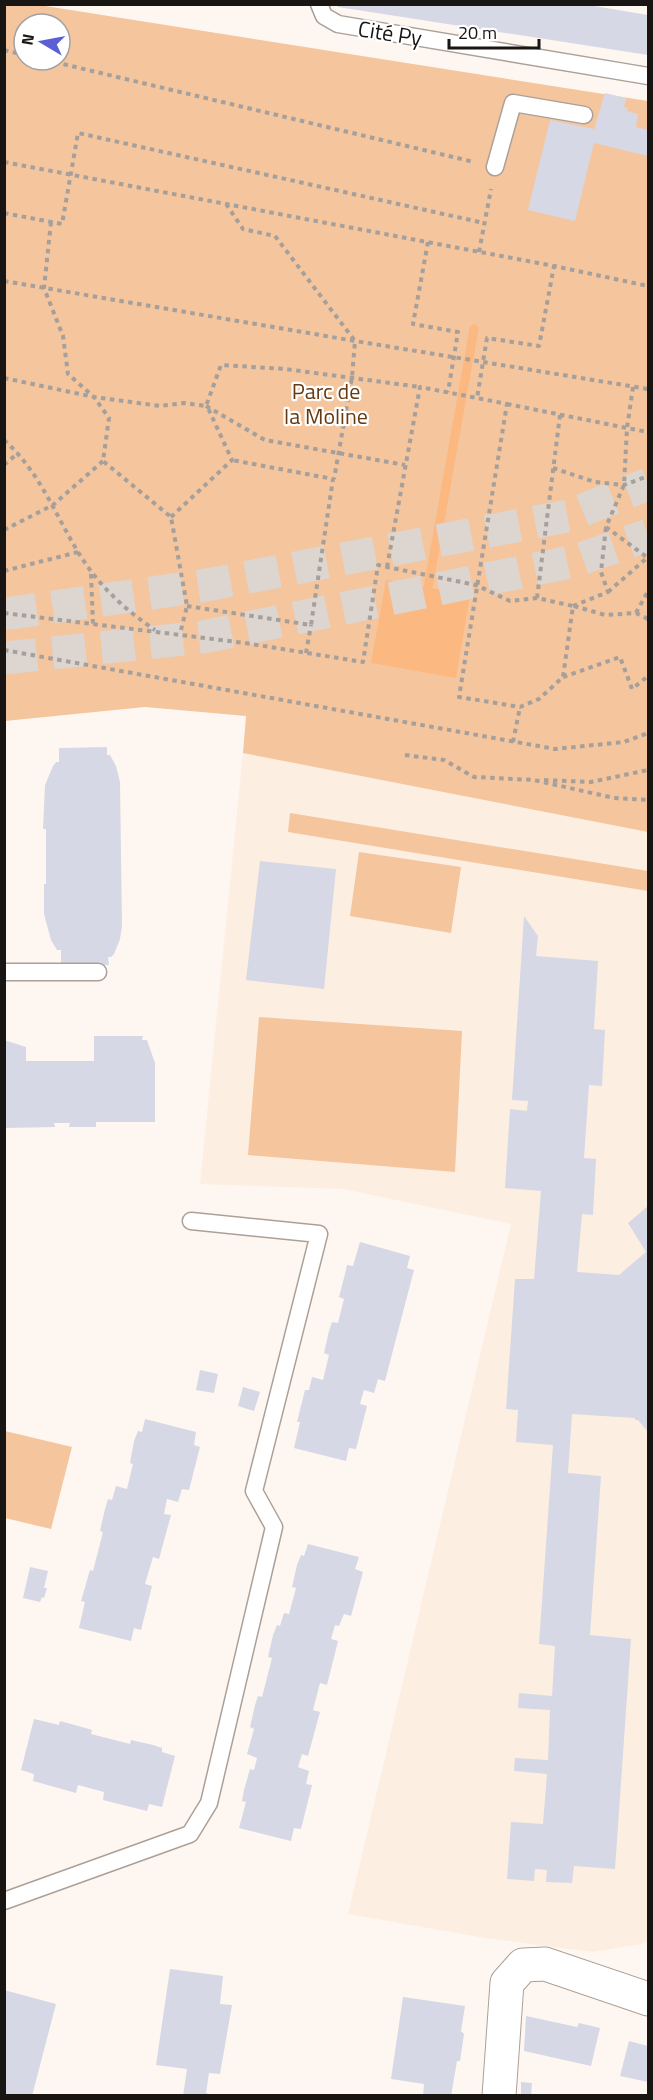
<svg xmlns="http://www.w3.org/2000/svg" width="653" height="2100" viewBox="0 0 653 2100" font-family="'Titillium Web',sans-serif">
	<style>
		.built { fill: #fdeee2 }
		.green { fill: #f5c59e; fill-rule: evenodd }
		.water { fill: #fbb981 }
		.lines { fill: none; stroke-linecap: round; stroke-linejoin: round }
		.stream { stroke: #fbb981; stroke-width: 9 }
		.building { fill: #d6d8e6 }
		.motorway-tunnel { stroke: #dcd5d0; stroke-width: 33; stroke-dasharray: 33 16; stroke-linecap: butt }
		.service-casing { stroke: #aba097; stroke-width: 19 }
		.minor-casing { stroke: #aba097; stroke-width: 35 }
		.path { stroke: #a5a09b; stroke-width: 4; stroke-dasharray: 4.5 4.5; stroke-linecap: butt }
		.service { stroke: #fff; stroke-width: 16 }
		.minor { stroke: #fff; stroke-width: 33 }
		.labels { text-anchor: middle; stroke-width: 4.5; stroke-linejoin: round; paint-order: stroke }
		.street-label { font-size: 22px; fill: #191512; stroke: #fff }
		.park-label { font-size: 22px; fill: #653a10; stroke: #fff }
	</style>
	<rect width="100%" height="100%" fill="#fef7f1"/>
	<path class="built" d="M243,753l405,79v1109l-6,3 -50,8 -107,-14 -137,-24 163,-690 -168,-35 -143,-5z"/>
	<path class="green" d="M5,5h34l609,96v731l-405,-79 3,-37 -101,-9 -140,14zM24,24h36v36h-36z
		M290,813l358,58v20l-360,-59z
		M359,852l102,15 -10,66 -101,-17z
		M259,1017l203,14 -7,141 -207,-17z
		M5,1431l67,16 -21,82 -46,-11z"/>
	<path class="water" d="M386,580l84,15 -14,83 -85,-15z"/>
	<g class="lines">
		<path class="stream" d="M428,588l46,-259"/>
	</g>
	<path class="building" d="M338,4h244l66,11v40l-310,-48z
		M605,93l21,5 -2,9 4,1 -1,3 11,3 -2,13 12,3v26l-54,-13 -19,78 -47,-11 22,-90 44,9z
		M107,747v8h3l6,11 4,16 2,144 -2,13 -6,15 -3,3h-3l1,8h-48v-15h-4l-6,-10 -7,-26v-30h2v-55h-3l2,-44 8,-19 3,-4h3v-14z
		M260,861l76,8 -12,120 -78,-9z
		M524,916l14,20 -2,20 62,5 -4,68 11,1 -3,56 -13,-1 -5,73 12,1 -3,56 -11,-1 -5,58 42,3 27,-23 -18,-29 20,-17v226l-10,-12h-3v-2l-63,-4 -4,59 33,3 -11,159 41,4 -16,230 -41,-3 -2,17 -26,-1 1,-12 -12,-1 -1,12 -27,-2 4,-57 32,2 4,-50 -33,-3 1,-13 33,2 2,-50 -32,-2 1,-15 33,3 3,-50 -16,-2 14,-199 -37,-3 2,-32 -12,-1 9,-130h19l7,-88 -36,-3 5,-79 17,2 1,-10 -16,-1z
		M94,1036h49l-1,4h5l8,23v59h-59v5h-27l1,-4h-16l1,4 -51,1v-88l22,7v14h68z
		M360,1242l50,14 -3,12 7,2 -29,111 -7,-2 -4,14 -10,-3 -4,14 7,2 -11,43 -7,-1 -3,13 -52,-13 6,-26h-3l8,-32h4l3,-13 11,3 6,-25 -5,-2 5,-22 3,-9 6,1 6,-24 -5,-2 6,-23 2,-9 6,1z
		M200,1370l18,4 -4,19 -18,-3z
		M243,1387l17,5 -6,19 -16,-5z
		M145,1419l51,13 -2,13 6,2 -11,43 -7,-1 -4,13 -11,-3 -3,15 7,1 -12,44 -6,-2 -8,27 7,2 -11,44 -7,-2 -3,13 -52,-13 6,-26 -4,-1 9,-31 3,1 10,-39 -3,-1 5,-22 3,-10 4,1 4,-14 11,3 6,-25 -3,-1 4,-22 4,-10 4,1z
		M308,1544l51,13 -4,12 8,3 -12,44 -7,-2 -5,12 -4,-1 -4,14 7,2 -11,44 -7,-2 -7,27 7,2 -12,44 -6,-2 -4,13 11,4 -3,13 6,1 -11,44 -7,-1 -3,13 -52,-13 7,-26 -4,-1 2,-11 6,-21 4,1 3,-12 -10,-4 7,-25 -4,-2 5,-22 3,-9 4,1 10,-39 -4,-1 5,-22 4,-10 3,1 4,-13 5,1 7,-26 -4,-1 5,-22 4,-10 3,1z
		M30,1567l18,4 -4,17h3l-3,10 -2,-1 -2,5 -17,-4z
		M34,1719l25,6 1,-4 22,6 10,3 -1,4 39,10 1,-4 22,5 9,3v4l13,4 -13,51 -13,-3 -2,7 -44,-11 1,-8 -26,-7 -2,8 -43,-12 1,-7 -13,-4z
		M170,1969l53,7 -3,28 12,1 -12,69 -11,-1 -3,20 7,3h-30l4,-27 -31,-4z
		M4,1990l52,14 -24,92h-28z
		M403,1997l62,9 -4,25 3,3 -4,27h-3l-6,35h-28l1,-12 -33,-5z
		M526,2016l51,11 2,-4 21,5 -9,38 -67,-15z
		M629,2041l19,5v36l-28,-6z
		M521,2082l11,1 -1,13h-10z"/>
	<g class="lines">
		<path class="motorway-tunnel" d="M4,614l197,-28 367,-70 80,-32
			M4,658l199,-21 372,-76 73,-26"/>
		<g class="service-casing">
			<path id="service" d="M319,4l5,12 14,8 310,52
				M495,167l18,-64 71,12
				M4,972h94
				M4,1901l186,-67 19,-31 65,-276 -20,-36 65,-257 -128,-13"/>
		</g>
		<g class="minor-casing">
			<path id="minor" d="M499,2096l8,-113 16,-18 22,-1 103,35"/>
		</g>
		<path class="path" d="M4,50l20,5
			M46,60l428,102
			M4,162l550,104 94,20
			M226,204l17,25 32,7 80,105 -3,36 -18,102
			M4,213l58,11 16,-91 406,90
			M51,222l-7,66 19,48 5,38 26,23 15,21 -6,43 68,56 16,89 -7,28
			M428,242l-15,82 45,8 -10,60
			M479,252l12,-63
			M4,281l351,60 293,48
			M4,378l90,19 66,9 24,-3 22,3 15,-41 64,4 135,18
			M633,387l-6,41 21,4
			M507,404l120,24 -3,57 -18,42 42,31
			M206,406l59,34 140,25
			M4,440c35,31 51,74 74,112 20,33 46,57 77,78
			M4,465l14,-12
			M553,468l42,14 29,3 24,-9
			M171,517l61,-57 -25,-54
			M4,530l49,-25 50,-44
			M387,567l33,-180 57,11
			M4,571l74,-19
			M91,574l2,50
			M608,592l40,-35
			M537,598l23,-183
			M187,606l124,19 22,-146 -101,-19
			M573,606l35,-14 -7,-20 5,-45
			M574,606l31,9 31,-2 12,6
			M4,613l241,30 118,19 15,-97 9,2 89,18 34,16 27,-3 36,8 -10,71 -24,22 -19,8 -61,-10 48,-293 -30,-6 10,-60 52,8 15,-80
			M636,613l12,-22
			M4,650l551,99 69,-7 24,-9
			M306,653l5,-28
			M563,677l57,-20 12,32 16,-13
			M513,742l7,-35
			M405,755l39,5 30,17 60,3 80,18 34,2
			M544,780l47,2 57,-12"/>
		<use href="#service" class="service"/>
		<use href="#minor" class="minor"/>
	</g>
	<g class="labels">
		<g class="street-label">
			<text transform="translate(390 33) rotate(9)" y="8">Cité Py</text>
		</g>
		<g class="park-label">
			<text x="326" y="399">Parc de<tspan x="326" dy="25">la Moline</tspan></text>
		</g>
	</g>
	<rect width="653" height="2100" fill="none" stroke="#191512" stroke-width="12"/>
	<g transform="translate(42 42) rotate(280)"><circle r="28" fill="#ffffff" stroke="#a3a1a0" stroke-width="1.5"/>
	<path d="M0-4.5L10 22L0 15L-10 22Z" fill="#5a5fd6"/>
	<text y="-9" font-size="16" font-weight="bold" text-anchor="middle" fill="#191512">N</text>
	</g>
	<path d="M449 39v9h90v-9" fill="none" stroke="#191512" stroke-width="3"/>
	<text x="458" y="39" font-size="18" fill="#191512" stroke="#ffffff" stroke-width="4.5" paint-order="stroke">20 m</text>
</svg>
